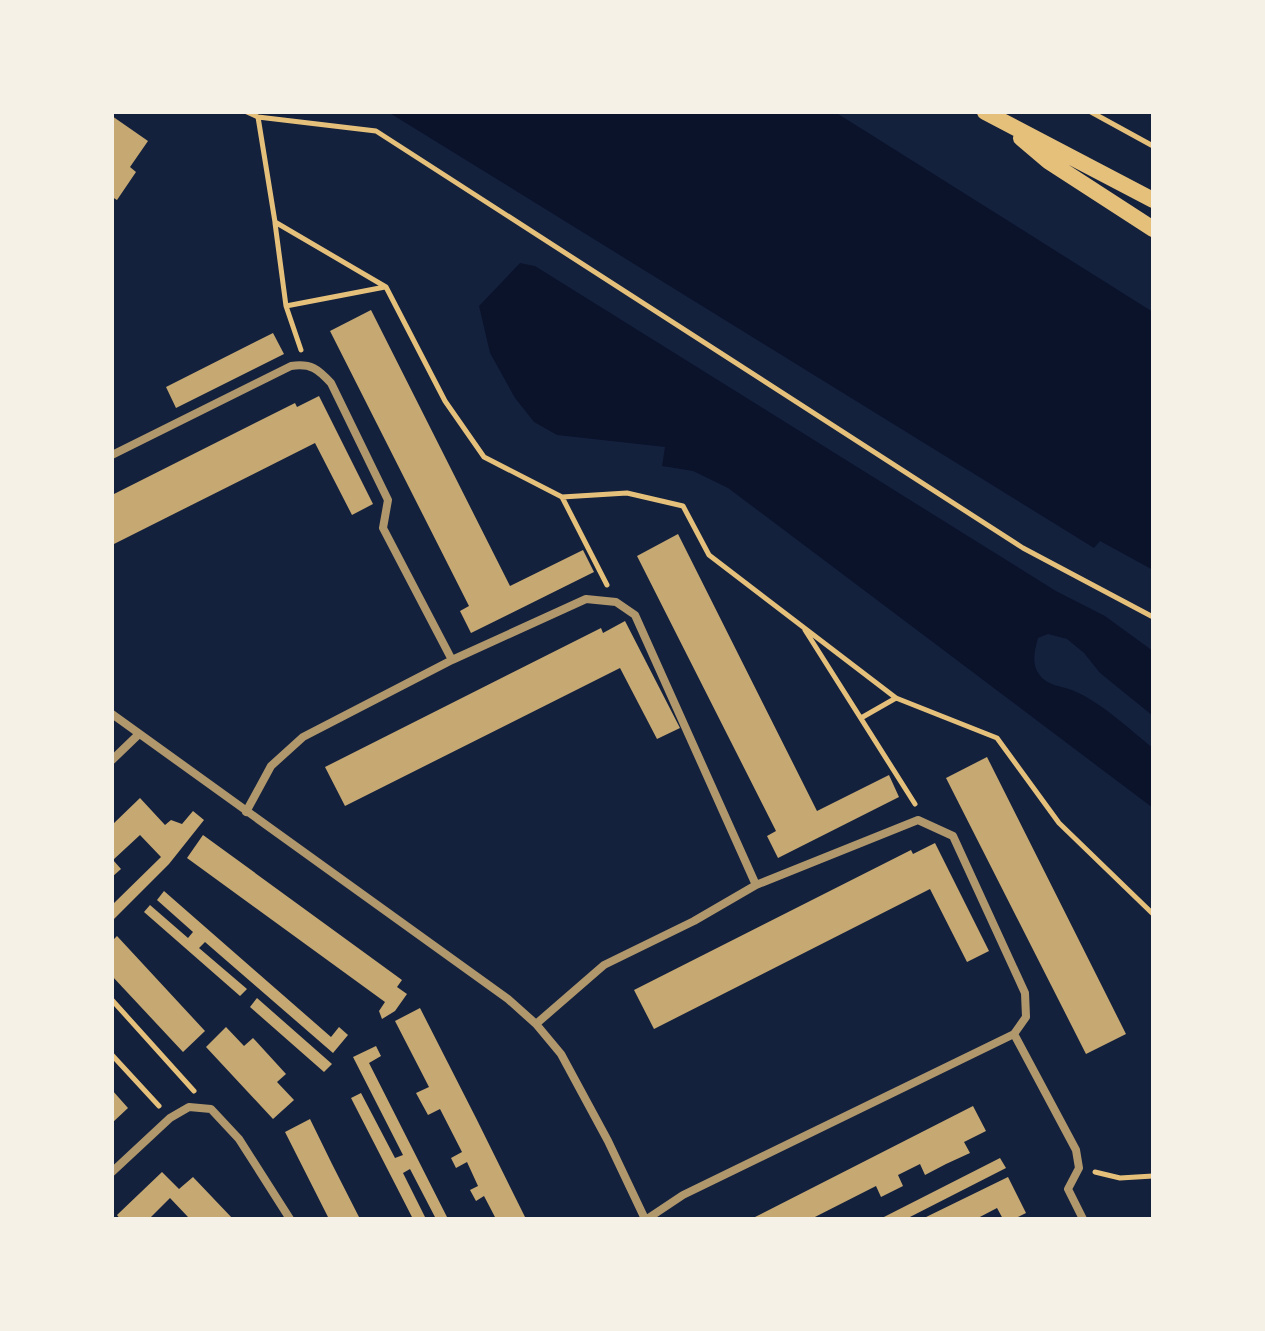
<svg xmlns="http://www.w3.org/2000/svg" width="1265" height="1331" viewBox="0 0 1265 1331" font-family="'PT Sans Narrow',sans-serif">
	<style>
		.water { fill: #0b132b }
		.building { fill: #c6a872 }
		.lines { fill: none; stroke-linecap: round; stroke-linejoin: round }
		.path { stroke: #e5c07b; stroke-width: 5 }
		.minor { stroke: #b1986c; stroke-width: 8 }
		.secondary { stroke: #e5c07b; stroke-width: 16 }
	</style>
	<rect width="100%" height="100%" fill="#14213d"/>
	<path class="water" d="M388,112h447l318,200v258l-53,-29 -6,7z
		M520,263l15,3 521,325 49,25 48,35v65l-53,-43 -16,-20 -17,-14 -19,-5 -10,4c-3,12 -7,25 1,36 7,11 21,12 33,16 29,12 56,38 81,58v60l-425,-320 -35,-17 -31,-5 3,-19 -108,-12 -23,-13 -19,-24 -25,-45 -11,-47z"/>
	<path class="building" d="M112,116l36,25 -18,26 6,5 -19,28 -5,-3z
		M371,310l139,276 73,-36 11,22 -123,61 -11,-22 9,-5 -139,-275z
		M273,333l11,21 -108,54 -10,-21z
		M319,396l54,108 -21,11 -37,-72 -203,102v-50l183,-92 2,4z
		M678,534l139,277 72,-36 10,22 -121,61 -11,-22 9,-5 -139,-275z
		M625,621l55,107 -23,11 -37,-71 -275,138 -20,-39 276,-139 2,5z
		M987,757l139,277 -40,20 -140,-276z
		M140,798l25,27 6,-5 11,4 11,-13 11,9 -35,44 -57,57v-16l49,-48 -21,-22 -27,25 8,9 -9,8v-52z
		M203,835l199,145 -5,7 10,7 -12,17 -13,8 -3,-8 6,-9 -198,-144z
		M935,843l54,108 -22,11 -37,-73 -276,140 -20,-39 277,-140 2,4z
		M164,891l167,146 8,-10 9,8 -15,18 -128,-111 -6,6 48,41 -7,7 -96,-84 6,-7 38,33 5,-6 -36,-32z
		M117,936l88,95 -22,21 -71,-76v-35z
		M257,998l75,66 -8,8 -74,-65z
		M420,1008l56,110 50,101h-30l-12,-23 -8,5 -6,-11 8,-4 -11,-24 -11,6 -5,-10 11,-6 -22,-43 -12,6 -12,-22 13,-6 -34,-66z
		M226,1027l18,19 9,-8 33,36 -9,8 17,18 -21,19 -67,-72z
		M376,1046l5,10 -12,7 79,156h-12l-26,-50 -7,4 23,46h-13l-62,-121 10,-5 34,65 8,-3 -50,-98z
		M112,1090l16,18 -16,15z
		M973,1106l13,25 -22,11 6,11 -24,11 -21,11 -5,-11 -22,11 5,11 -22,11 -5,-11 -65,33h-60z
		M310,1119l22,45 28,55h-31l-44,-87z
		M1000,1158l6,10 -100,51h-26z
		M162,1172l17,17 14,-12 40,42h-47l2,-2 -18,-19 -21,21h-29l-3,-4z
		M1008,1177l18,36 -12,6h-11l-6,-11 -21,11h-54z"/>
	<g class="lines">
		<path class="path" d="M247,112l11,5 118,14 647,417 130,69
			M1091,112l62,34
			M258,117l17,105 111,65 59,114 39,56 78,40 65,-4 56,13 26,49 187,143 101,40 62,85 94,91
			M275,223l11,83 15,44
			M286,306l99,-19
			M562,497l45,88
			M805,630l110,174
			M861,718l35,-20
			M112,1000l82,91
			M112,1055l47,51
			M1095,1172l25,6 33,-2"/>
		<path class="minor" d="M112,455l179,-89c20,-3 27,3 40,17l57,117 -5,28 69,132
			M112,714l396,285 28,25 25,30 47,87 37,78
			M112,760l27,-26
			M246,812l25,-46 32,-29 149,-77 134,-61 30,3 19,13 121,270
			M536,1024l68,-59 90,-44 62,-36 162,-65 35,16 72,157 1,24 -12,17
			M112,1172l58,-54 19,-11 22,2 28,30 51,80
			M647,1219l36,-24 331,-161 62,116 3,18 -11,21 15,30"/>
		<path class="secondary" d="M985,112l168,88
			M1021,138l27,23 105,68"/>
	</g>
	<rect width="1265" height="1331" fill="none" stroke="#f6f1e7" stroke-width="228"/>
</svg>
